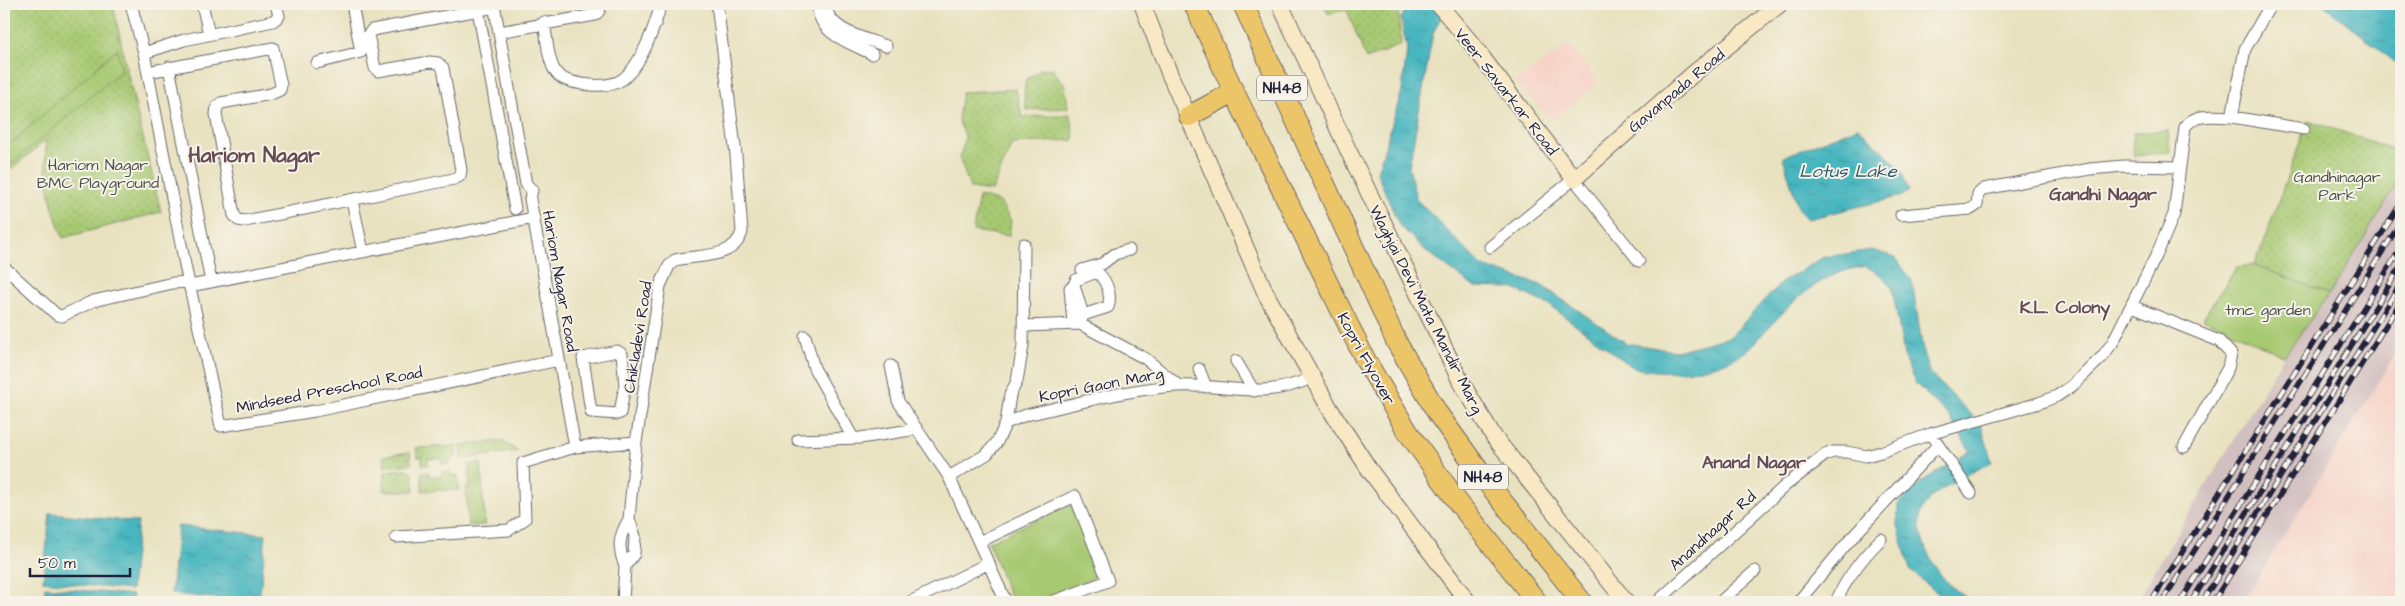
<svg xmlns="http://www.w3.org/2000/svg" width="2405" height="606" viewBox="0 0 2405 606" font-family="'Architects Daughter',sans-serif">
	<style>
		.built { fill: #f7d1c6 }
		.railway { fill: #d2bfbf }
		.grass { fill: url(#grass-dots); stroke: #647656 }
		.garden { fill: #a7c972; stroke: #647656 }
		.water { fill: url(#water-ripples); stroke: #346c7d }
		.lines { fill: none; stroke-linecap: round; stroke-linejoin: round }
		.street-casing { stroke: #68656a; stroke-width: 13 }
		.secondary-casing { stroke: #68656a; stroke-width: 18 }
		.highway-casing { stroke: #68656a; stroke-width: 22 }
		.street { stroke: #fff; stroke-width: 11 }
		.secondary { stroke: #f8e8c3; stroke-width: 16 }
		.highway { stroke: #edc569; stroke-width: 20 }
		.rail-casing { stroke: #22223b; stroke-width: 5.5 }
		.rail { stroke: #f7f3e8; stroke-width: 4; stroke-dasharray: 11; stroke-linecap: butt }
		.labels { text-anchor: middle; stroke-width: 4; stroke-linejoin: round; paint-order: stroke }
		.shield { fill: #f7f3e8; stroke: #62616f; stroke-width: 1 }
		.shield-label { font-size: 15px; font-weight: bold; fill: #22223b }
		.street-label { font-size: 16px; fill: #22223b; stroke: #f7f3e8 }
		.park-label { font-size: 16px; fill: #4a544c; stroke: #f7f3e8 }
		.water-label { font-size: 18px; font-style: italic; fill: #2f5669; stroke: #f7f3e8 }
		.neighbourhood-label { font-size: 18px; font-weight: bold; fill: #654b55; stroke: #f7f3e8 }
		.district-label { font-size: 21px; font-weight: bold; fill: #654b55; stroke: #f7f3e8 }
	</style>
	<defs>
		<pattern id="grass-dots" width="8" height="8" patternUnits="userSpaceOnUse" patternTransform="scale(1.25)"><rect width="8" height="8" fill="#a7c972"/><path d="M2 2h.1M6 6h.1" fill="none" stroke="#8fac64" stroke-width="1.8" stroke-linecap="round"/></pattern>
		<pattern id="water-ripples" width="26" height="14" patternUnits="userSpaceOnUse" patternTransform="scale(1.25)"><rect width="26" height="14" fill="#47b6bf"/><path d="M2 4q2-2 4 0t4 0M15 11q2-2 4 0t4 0" fill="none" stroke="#3b949c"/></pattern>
	</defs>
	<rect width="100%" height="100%" fill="#f7f3e8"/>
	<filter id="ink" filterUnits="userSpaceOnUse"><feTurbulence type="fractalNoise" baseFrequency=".02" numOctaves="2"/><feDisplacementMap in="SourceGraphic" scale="10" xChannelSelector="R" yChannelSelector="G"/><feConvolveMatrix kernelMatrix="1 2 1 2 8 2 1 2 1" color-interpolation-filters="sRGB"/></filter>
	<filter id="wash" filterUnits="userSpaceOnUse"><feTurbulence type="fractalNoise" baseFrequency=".0096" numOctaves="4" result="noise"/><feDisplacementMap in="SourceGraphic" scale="20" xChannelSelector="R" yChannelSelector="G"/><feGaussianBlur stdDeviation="1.12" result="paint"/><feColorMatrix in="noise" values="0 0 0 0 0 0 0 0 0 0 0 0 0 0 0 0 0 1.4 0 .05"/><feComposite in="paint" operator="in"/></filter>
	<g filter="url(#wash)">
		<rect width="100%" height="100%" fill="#e9e2c0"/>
		<path class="built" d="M1569,45l30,37 -47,38 -37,-38z
			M2401,345v257h-158z"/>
		<path class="railway" d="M2401,178v167l-158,257h-107l148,-246 45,-62z"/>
		<path class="grass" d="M4,4h109l14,67 34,141 -98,26c-13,-34 -19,-62 -17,-98l-42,35z
			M1324,4h74l3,41 -35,14 -19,-49 -19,4z
			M1052,68l13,18 3,22 -42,2 -2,-16 2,-15 16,-10z
			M1016,89l6,28 49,-3 3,26 -62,4 -20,47 -22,-3 -10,-29 5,-23 -7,-16 4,-28z
			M2308,120l93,32v26l-72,116 -74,-29z
			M979,196l21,6 11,19 -2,15 -36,-5z
			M502,441l16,10 -56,8 -1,-14z
			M456,446v12l-6,1v4l-8,1 -1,-6 -13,1v6h-6v-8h-4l-2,-9z
			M410,452l1,12 -26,3 -2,-11z
			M481,463l4,62 -17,1 -2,-39 4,-1 -1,-22z
			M406,469l7,4 1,18h-30l1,-20z
			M422,472h7v4h13v-4h8l1,4 7,-1 1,15 -37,1z"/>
		<path class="garden" d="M117,49l5,21 -118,100v-20z
			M2168,130l2,22 -36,4 -2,-23z
			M2255,265l74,29 -45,62 -81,-38 34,-51z
			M1071,504l29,72 -68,26h-20l-24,-60z"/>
		<path class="water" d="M1408,4h40l-15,29 -24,134 7,32 66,67 59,19 85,58 50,8 54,-14 52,-55 42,-25 48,-7 23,7 17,24 11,71 6,20 52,52 11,38c-17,9 -55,27 -66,41 -17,21 4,59 19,77 8,8 18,15 27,22h-24l-38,-32 -12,-45v-21l20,-20 52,-33 -21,-35 -34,-33 -10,-23 -13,-73 -10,-11 -16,-10c-45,7 -67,30 -97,61 -8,8 -15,19 -24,25 -29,20 -77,23 -111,16l-85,-63 -37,-17 -38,-1 -47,-35 -28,-27 -22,-52 25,-82 5,-42 -6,-30z
			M2323,4h71l7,5v58z
			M1858,127l42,41 9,23 -7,5 -94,23 -9,-8 -16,-54z
			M50,513l88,9 -7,68 -88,-9z
			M178,526l88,9 -7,67 -88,-8z
			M45,587l88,8 -1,7h-89z"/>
	</g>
	<g filter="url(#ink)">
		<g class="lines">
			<g class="street-casing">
				<path id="street" d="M131,4l13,49 42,217 35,156 94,-15 244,-51
					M202,4l7,30
					M494,4l32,180 6,6 -2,9 45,248 61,-5
					M818,4c-1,30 31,38 54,50
					M825,4c3,27 39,34 61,42
					M478,10l37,199
					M544,22c3,15 3,36 11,49 5,9 17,11 27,13 13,2 30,3 41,-5 19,-15 32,-53 38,-75
					M499,32l96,-17 4,-4 2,-7
					M144,53l40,-13 89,-19 6,-5 -3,-12
					M317,63l44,-11 -9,-48
					M169,67l42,215
					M148,72l125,-24 8,37 -1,5 -9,4 -50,9 -4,4 -1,7 18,101 4,5 7,1 209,-42 6,-3 1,-6 -18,-102 -5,-5 -8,-1 -52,9 -3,-3 -7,-33 4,-5 123,-23
					M2232,117l72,12
					M352,200l11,52
					M1901,215l70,-6 6,-4 1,-11 6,-5 106,-20 34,-3 56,1
					M1490,247l84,-68 65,82
					M4,267l53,48 5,1 31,-15 80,-18 16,-1
					M1082,270l20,-6 13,-10 14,-4
					M190,286l344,-68
					M1070,288l3,35
					M2132,306l87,35 12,13 -3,14 -44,79
					M1080,324l3,-9 -9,-30 2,-5 18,-7 5,1c8,8 13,22 9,33l-25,8
					M1024,326l56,-2 66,35 33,27
					M805,336l9,32 39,70
					M617,351l5,3 3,31 -5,28 -3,1 -26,-2 -8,-54z
					M1236,361l18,30
					M891,366l7,35 51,76 57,125
					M1199,369l7,18
					M1006,423l4,-28 7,-14 6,-35 1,-102
					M1934,439l37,54
					M798,440l62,-2 57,-9
					M949,477l38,-23 10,-12 9,-19 20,-8c50,-11 100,-26 151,-29 50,-3 85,16 136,-9
					M396,537l113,-7 16,-11 -2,-56 52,-16
					M979,542l96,-46 33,85 -56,21
					M625,566c-8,-19 -6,-30 4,-47
					M623,602l2,-36 9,-12 1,-18 -6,-17 7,-77 24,-156 9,-20 6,-6c25,-6 58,0 67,-28l-6,-77 -19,-151
					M910,602l79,-39
					M1657,602l129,-117 39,-30 8,-3h14l19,4 15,-4 49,-18 109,-31 18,-7 15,-10 30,-29 11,-15 44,-88 17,-40 11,-87c10,-15 31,-10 47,-10l13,-68 26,-45
					M1720,602l35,-31
					M1798,602l51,-61 88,-95
					M1836,602c10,-24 26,-44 45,-63"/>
			</g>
			<g class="secondary-casing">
				<path id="secondary" d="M1142,4l28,71 96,219 64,115 41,63 97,130
					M1280,4l69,148 111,228 34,57 132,165
					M1438,4l34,40 102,135 119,-105 87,-70"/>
			</g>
			<g class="highway-casing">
				<path id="highway" d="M1194,4l40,88 132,269 42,71 49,69 80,101
					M1243,4l154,339 41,71 49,68 95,120
					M1189,116l45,-24"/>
			</g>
			<use href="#street" class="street"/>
			<use href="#secondary" class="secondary"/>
			<use href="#highway" class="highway"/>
			<g class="rail-casing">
				<path id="rail" d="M2151,602l250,-399
					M2162,602l239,-380
					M2180,602l221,-354
					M2191,602l210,-336
					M2202,602l199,-319
					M2213,602l188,-301"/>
			</g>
			<use href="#rail" class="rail"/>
		</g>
	</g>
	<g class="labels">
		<g class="shield">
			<rect x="1257" y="75.5" width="50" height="25" rx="4"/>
			<rect x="1458" y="464.5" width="50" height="25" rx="4"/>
		</g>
		<g class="shield-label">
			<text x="1282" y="93">NH48</text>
			<text x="1483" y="482">NH48</text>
		</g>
		<g class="street-label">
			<text transform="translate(1676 90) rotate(-40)" y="6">Gavanpada Road</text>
			<text transform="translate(1507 91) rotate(52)" y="6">Veer Savarkar Road</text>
			<text transform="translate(561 281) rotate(80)" y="6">Hariom Nagar Road</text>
			<text transform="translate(1427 309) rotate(63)" y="6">Waghjai Devi Mata Mandir Marg</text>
			<text transform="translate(637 337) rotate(-81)" y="6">Chikladevi Road</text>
			<text transform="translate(1367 358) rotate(61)" y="6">Kopri Flyover</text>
			<text transform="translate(1101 384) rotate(-11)" y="6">Kopri Gaon Marg</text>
			<text transform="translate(329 389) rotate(-11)" y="6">Mindseed Preschool Road</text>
			<text transform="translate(1712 530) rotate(-42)" y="6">Anandnagar Rd</text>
		</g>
		<g class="park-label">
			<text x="98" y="170">Hariom Nagar<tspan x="98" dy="18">BMC Playground</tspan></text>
			<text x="2337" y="182">Gandhinagar<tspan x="2337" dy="18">Park</tspan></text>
			<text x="2268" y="315">tmc garden</text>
		</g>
		<g class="water-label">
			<text x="1848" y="177">Lotus Lake</text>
		</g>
		<g class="neighbourhood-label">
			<text x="2103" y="200">Gandhi Nagar</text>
			<text x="2065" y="313">K.L. Colony</text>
			<text x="1754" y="468">Anand Nagar</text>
		</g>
		<g class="district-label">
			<text x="254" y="162">Hariom Nagar</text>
		</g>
	</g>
	<rect width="2405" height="606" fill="none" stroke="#f7f3e8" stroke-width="20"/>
	<path d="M30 568v8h100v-8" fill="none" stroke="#22223b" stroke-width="2.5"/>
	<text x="38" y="568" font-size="15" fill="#22223b" stroke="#f7f3e8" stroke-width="4" paint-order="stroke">50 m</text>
</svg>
